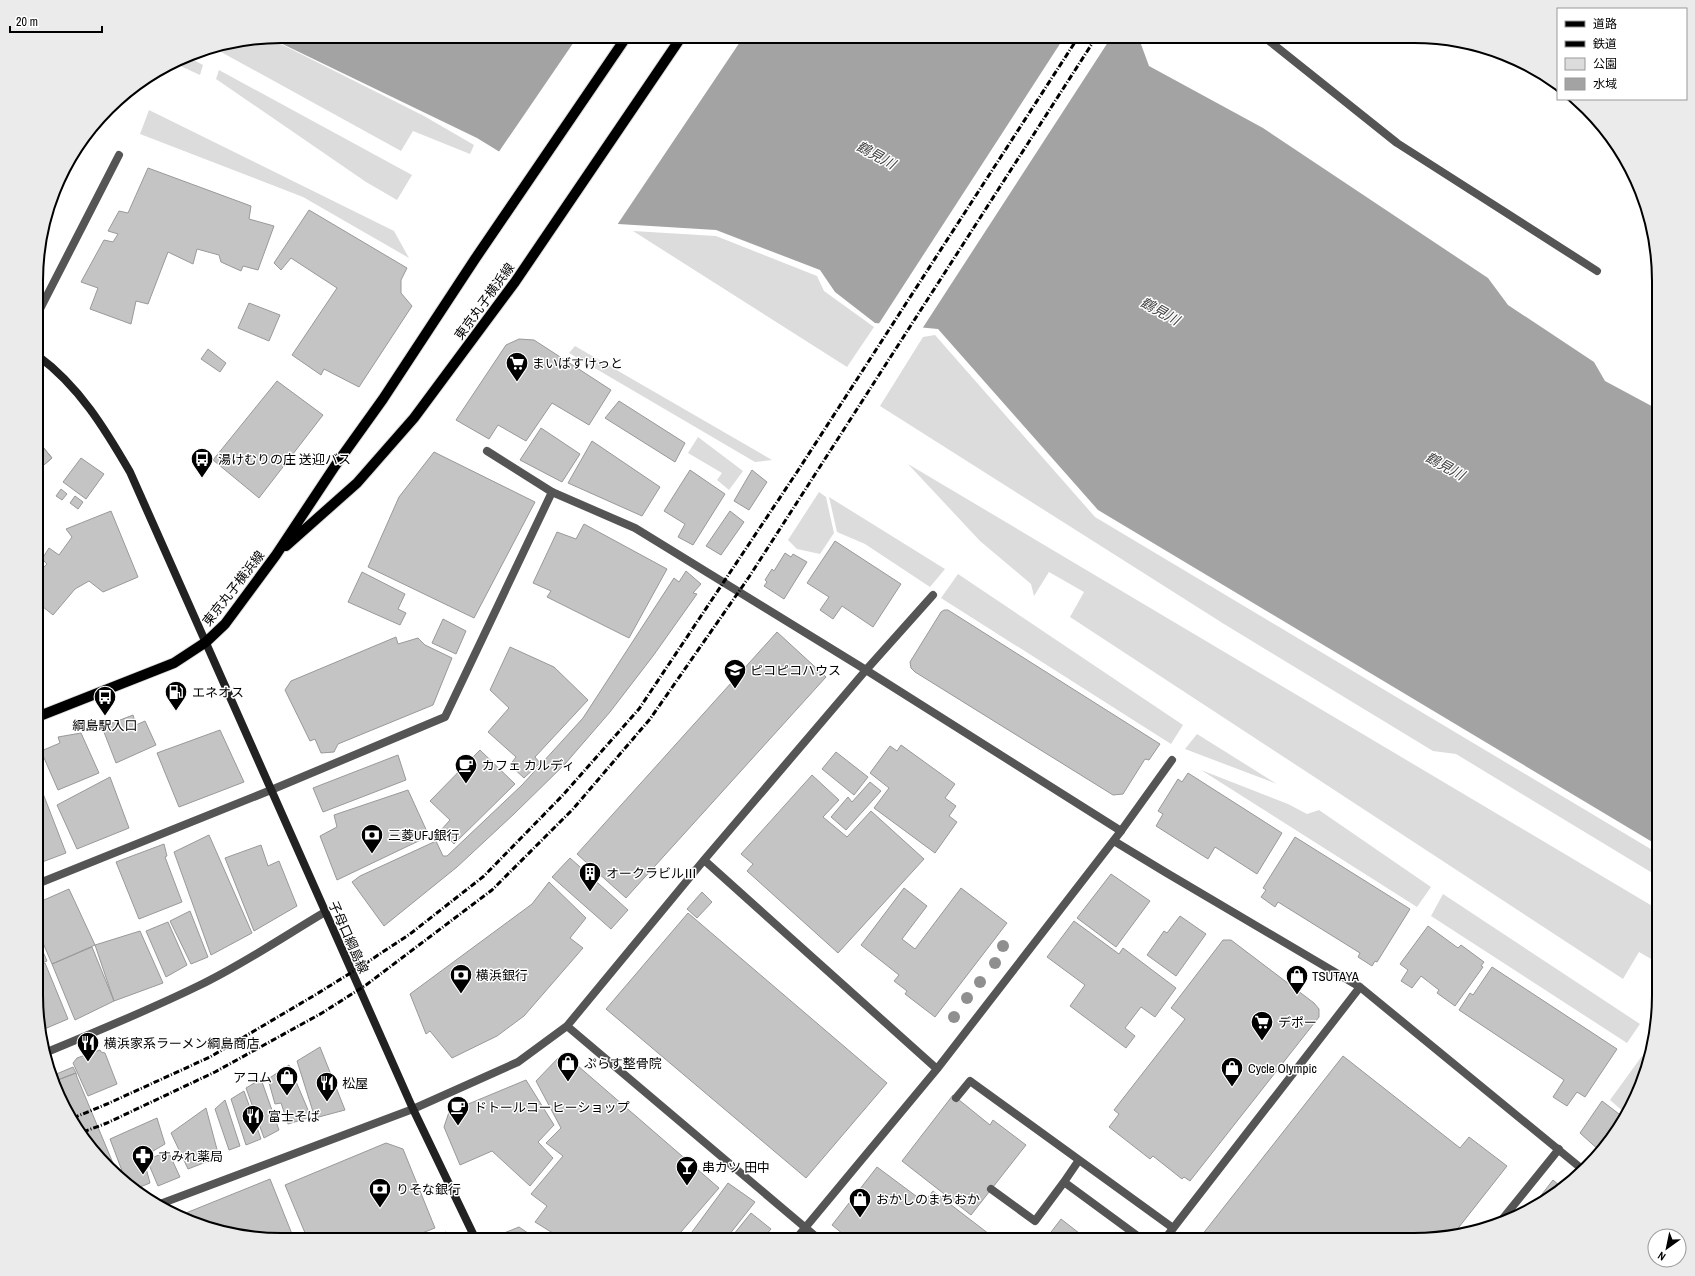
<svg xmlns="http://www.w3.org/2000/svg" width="1695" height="1276" viewBox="0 0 1695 1276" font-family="'Archivo Narrow','Noto Sans JP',sans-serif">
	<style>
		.green { fill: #dcdcdc }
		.water { fill: #a3a3a3 }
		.pier { fill: #fff }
		.building { fill: #c4c4c4; stroke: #999 }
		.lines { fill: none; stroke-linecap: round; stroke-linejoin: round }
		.primary-casing { stroke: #dbdbdb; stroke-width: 12 }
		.lane { stroke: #555; stroke-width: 8 }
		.street { stroke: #555; stroke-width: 8 }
		.secondary { stroke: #222; stroke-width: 8 }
		.primary { stroke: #000; stroke-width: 10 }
		.rail { stroke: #000; stroke-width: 3; stroke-dasharray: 6 2 1 2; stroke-linecap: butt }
		.tree { fill: #8f8f8f }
		.labels { text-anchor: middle; stroke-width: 3; stroke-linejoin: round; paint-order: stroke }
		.street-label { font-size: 13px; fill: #000; stroke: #fff }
		.poi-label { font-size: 13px; fill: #000; stroke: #fff; text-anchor: start }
		.water-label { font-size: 14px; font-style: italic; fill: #444; stroke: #fff }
		.rim { fill: none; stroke: #000; stroke-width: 2 }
	</style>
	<rect width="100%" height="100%" fill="#fff"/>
	<path class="green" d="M269,38l155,78 50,29 -4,9 -57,-23 -12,20 -189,-104z
		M188,57l15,8 -3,10 -24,-11z
		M219,70l193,105 -15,25 -31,-18 -150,-103z
		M149,110l245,121 15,27 -106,-61 -163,-63z
		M633,231l83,5 101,40 7,15 50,36 -27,40z
		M935,335l160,182 564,337v23l-203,-123 -23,-3 -209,-127 -344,-218 43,-69z
		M575,346l197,114 -17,2 -186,-109z
		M698,437l45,34 -14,19 -12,-10 5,-7 -34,-20z
		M908,464l751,446 -1,53 -19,-11 -16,27 -553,-362 14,-25 -35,-20 -15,24 -3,-12 -51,-43z
		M819,492l7,5 8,36 -14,21 -23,-5 -9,-9z
		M829,497l116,72 -15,18 -65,-43 -28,-12z
		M958,574l225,151 -12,19 -230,-146z
		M1197,734l80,50 -92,-35z
		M1201,770l87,34 19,10 12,-4 112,77 -14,20z
		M1443,894l197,130 -13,19 -196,-127z
		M1642,1056l5,4 -7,29 -15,24 -15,-13z"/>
	<path class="water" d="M281,36h857l11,30 114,62 225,150 20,27 86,57 11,19 54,29v436l-561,-336 -160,-181 -63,-6 -40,-31 -15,-22 -104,-40 -98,-6 -141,-86 -207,-100z"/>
	<path class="pier" d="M578,36h166l-127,189 -119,-72z
		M1065,36h47l-190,293 -44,-4z"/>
	<path class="building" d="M148,168l103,38 -2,13 25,7 -16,44 -15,-4 -2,5 -20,-9 -2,-7 -22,-6 -4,15 -25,-12 -20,52 -12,-3 -5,23 -41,-15 8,-21 -17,-6 23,-42 9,2 5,-8 -10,-3 11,-20 9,2z
		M309,210l98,58 -6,12v13l11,13 -53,81 -35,-18 -3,6 -29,-20 45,-67 -46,-30 -10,12 -7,-7z
		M249,303l31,12 -11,26 -31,-13z
		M519,339l15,1 77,50 -22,35 -37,-22 -26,38 -28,-16 -9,14 -33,-19 50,-75z
		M208,349l18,14 -6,9 -19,-13z
		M277,381l46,34 -64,83 -46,-38z
		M619,401l66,42 -10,19 -70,-44z
		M541,428l39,26 -18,28 -42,-22z
		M38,441l14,17 -14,12z
		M38,441l14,17 -14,12z
		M592,441l68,46 -18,29 -74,-33z
		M434,452l101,50 -61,116 -106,-51 31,-70z
		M81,458l23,16 -18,25 -23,-17z
		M690,470l35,24 -32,51 -15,-8 7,-13 -21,-13z
		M752,470l15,12 -18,28 -15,-9z
		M61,489l6,5 -5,6 -6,-4z
		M75,496l8,6 -5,7 -8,-6z
		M111,511l27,66 -35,15 -14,-11 -14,8 -22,26 -16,-13v-28l10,-10 -5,-5 7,-11 10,7 13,-18 -6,-8z
		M730,511l14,11 -23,33 -15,-9z
		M584,524l83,45 -38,69 -82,-41 4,-6 -18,-8 24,-51 19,7z
		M835,541l66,43 -28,43 -31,-21 -9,13 -13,-9 9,-13 -22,-14z
		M785,553l6,4 2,-3 14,8 -23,37 -20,-13 3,-4 -2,-2 7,-11 2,2z
		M686,571l15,13 -8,9 4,1 -44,62 -43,56 -45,52 -51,50 -57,53 -73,59 -32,-44 8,-6 76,-35 7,15h4l75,-71 61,-67 91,-140 5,4z
		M362,572l43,22 -7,15 8,4 -6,12 -52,-23z
		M944,610h4l212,134 -11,16 -4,-1 -22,35 -10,1 -198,-123 -4,-4 -1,-6 31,-50z
		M443,619l23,12 -10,23 -24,-11z
		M777,632l49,45 -200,221 -49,-44z
		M396,637l2,7 20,-6 7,7 27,13 -19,47 -95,39 -4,8 -13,1 -6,-14 -5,2 -25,-51 6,-9z
		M510,647l44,20 34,33 -53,57 5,6 -16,15 -14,-13 6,-8 -28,-25 21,-24 -19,-18z
		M133,715l3,10 9,-4 11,24 -40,18 -14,-36z
		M220,730l24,52 -65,25 -22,-54z
		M81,733l18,40 -41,17 -17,-39 19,-8 -2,-6z
		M901,745l54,39 -10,14 11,8 -7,10 8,6 -22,31 -61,-45 15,-20 -19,-15 20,-27 7,5z
		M480,750l35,34 -61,60 -13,-14 9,-10 -20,-19z
		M836,752l32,25 -14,18 -32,-26z
		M398,755l8,25 -83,32 -10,-24z
		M1188,773l94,60 -25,41 -42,-27 -7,12 -52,-33 7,-12 -5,-3 20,-32 4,3z
		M812,775l27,25 -16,17 24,20 24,-26 53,48 -86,94 -91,-82 6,-7 -12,-10z
		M110,777l19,51 -52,21 -20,-44z
		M37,778l29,75 -29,11z
		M870,782l11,9 -35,39 -15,-13 17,-20 4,5z
		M408,790l21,46 -92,44 -17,-44 17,-9 -3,-12z
		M209,835l43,98 -41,22 -37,-103z
		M1295,837l115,72 -33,53 -2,-1 -3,5 -14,-9 2,-4 -82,-51 -3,5 -14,-10 5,-7 -3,-2z
		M164,844l3,12 -2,1 17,45 -43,17 -23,-57z
		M261,845l7,21 11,-5 18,45 -43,25 -29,-73z
		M570,858l58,52 -17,19 -59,-52z
		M1111,874l39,27 -34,46 -39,-29z
		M549,882l37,36 -16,20 13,10 -59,68 -27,20 -45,22 -22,-27 -4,3 -16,-40 122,-90z
		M904,888l23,18 -25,33 13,10 46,-61 46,35 -72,94 -30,-23 2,-3 -13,-10 5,-6 -38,-30z
		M69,889l26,56 -43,19 -15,-35v-26z
		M702,892l10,10 -15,16 -10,-9z
		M190,911l18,46 -17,7 -21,-43z
		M688,913l199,170 -81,95 -200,-169z
		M1180,916l26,18 -30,42 -29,-21 17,-24 3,2z
		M1074,921l45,33 4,-6 53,40 -21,29 -14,-10 -16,21 10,8 -9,12 -56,-42 15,-21 -38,-28z
		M168,922l19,43 -21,12 -20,-46z
		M1428,926l30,22 3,-3 23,17 -3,4 2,1 -28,39 -18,-13 2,-3 -18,-14 -9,12 -11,-7 7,-11 -8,-6z
		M140,931l23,52 -49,18 -19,-56z
		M37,938l10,23 -10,4z
		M1223,940h8l83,63 5,6v8l-129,164 -6,-4 -2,2 -29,-23 -3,3 -41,-32 10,-13 -5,-4 71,-91 -14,-11z
		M92,947l22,54 -39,19 -23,-56z
		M45,963l23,56 -26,11 -5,-19v-45z
		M1492,967l125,82 -32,48 -8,-5 -10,14 -14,-9 11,-17 -105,-70 11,-17 3,2z
		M320,1047l25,63 -30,8 -18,-57z
		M100,1050l1,2 4,1 12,31 -29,12 -15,-33 4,-5 11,-4v-2l3,1z
		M563,1053l156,135 -45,52h-110l-29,-18 12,-16 -16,-12 32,-38 -17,-13 15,-15 -25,-47z
		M1343,1056l117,92 9,-11 38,29 -55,70 -38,4h-216z
		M289,1065l22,52 -23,7 -7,-21 -6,1 -7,-25z
		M73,1067l3,6 -21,8 -1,-6z
		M76,1073l1,4 43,103 -59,-76 -6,-23z
		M261,1079l18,51 -15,8 -18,-50z
		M526,1080l28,45 -16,17 15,16 -23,28 -38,-35 -32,14 -16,-38 5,-15z
		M244,1091l17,48 -15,6 -15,-46z
		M953,1095l37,30 3,-5 33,25 -55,70 -69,-54z
		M225,1100l15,46 -11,4 -14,-41z
		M1602,1101l21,16 -22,35 -21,-19z
		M206,1108l13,49 -31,12 -17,-36z
		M157,1118l8,26 -22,13 7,26 -15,6 -8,-5 -17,-45z
		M386,1143l17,6 32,79 -31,12h-96l-23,-55z
		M168,1151l12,26 -22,9 -11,-26z
		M877,1167l47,35 9,-11 56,43 -5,6h-134l-18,-15z
		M270,1179l24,60h-29l-78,-18 -6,-4v-2z
		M1553,1180l7,6 -28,21z
		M728,1183l27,19 -30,38h-31l-5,-4z
		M751,1213l20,16 -9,11h-33z
		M1061,1219l27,21h-43z
		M519,1227l19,13h-31l-3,-7z
		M446,1232l4,8h-23z"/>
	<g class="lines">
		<g class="primary-casing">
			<path id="primary" d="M286,546l71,-63 57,-65 101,-136 167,-246
				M37,717l137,-54 32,-21 19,-18 51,-69 59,-89 48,-67 92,-140 152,-223"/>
		</g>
		<path class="lane" d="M1263,36l134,107 200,128
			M487,451l65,41
			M1121,831l51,-71
			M956,1098l14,-17 203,147
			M1064,1182l15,-22
			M991,1189l44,32 29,-39 79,58"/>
		<path class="street" d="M38,313l81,-158
			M1114,841l51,31 195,115 222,182
			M704,860l233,209
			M37,884l234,-94 174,-73 107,-225 83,36 231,142 255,161 -184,238 -142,171
			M567,1026l253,214
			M47,1052c51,-21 102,-42 151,-66 44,-21 85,-49 127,-74
			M160,1204l253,-95 105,-47 49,-36 137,-166 162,-190 67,-75
			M1500,1222l59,-73
			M1164,1240l196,-253"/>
		<path class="secondary" d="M38,356c41,30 67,73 92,116l283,637 63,131"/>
		<use href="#primary" class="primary"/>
		<path class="rail" d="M73,1118l34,-14 103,-47 105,-62 42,-26 53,-35 74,-58 78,-80 77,-87 158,-237 282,-436
			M83,1132l24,-9 108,-51 107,-59 44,-28 126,-95 81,-81 77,-90 99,-142 348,-541"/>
	</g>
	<g class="tree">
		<circle cx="1003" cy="946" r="6"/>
		<circle cx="995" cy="963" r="6"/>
		<circle cx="980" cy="982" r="6"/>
		<circle cx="967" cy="998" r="6"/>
		<circle cx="954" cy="1017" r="6"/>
	</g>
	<defs>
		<g id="supermarket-pin" transform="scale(1.15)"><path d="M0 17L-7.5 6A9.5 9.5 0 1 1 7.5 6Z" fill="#000" stroke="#fff"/><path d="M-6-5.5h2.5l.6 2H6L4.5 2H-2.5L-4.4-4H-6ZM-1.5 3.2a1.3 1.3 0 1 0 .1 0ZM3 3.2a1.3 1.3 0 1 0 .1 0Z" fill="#fff"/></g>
		<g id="bus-pin" transform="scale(1.15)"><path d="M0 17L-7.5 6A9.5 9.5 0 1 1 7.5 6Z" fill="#000" stroke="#fff"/><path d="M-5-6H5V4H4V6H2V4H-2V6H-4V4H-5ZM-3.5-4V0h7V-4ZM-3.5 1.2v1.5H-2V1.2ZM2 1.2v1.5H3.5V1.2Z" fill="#fff"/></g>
		<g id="school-pin" transform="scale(1.15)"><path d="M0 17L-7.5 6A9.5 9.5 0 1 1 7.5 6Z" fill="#000" stroke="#fff"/><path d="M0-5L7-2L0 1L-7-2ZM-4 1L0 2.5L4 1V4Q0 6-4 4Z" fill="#fff"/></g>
		<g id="fuel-pin" transform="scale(1.15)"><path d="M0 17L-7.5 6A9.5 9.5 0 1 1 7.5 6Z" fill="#000" stroke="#fff"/><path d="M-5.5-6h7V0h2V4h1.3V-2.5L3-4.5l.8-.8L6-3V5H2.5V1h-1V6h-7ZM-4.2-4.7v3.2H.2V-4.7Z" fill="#fff"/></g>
		<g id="cafe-pin" transform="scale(1.15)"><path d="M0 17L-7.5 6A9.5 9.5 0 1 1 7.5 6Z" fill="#000" stroke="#fff"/><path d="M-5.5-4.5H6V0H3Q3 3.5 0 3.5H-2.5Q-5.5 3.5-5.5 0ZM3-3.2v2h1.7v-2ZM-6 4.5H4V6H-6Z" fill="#fff"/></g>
		<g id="bank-pin" transform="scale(1.15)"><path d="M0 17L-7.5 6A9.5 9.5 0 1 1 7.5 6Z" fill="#000" stroke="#fff"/><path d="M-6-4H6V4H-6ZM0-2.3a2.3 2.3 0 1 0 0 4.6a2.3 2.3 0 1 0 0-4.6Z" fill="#fff"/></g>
		<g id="building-pin" transform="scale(1.15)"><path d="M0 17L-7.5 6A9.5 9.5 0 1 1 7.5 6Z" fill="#000" stroke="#fff"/><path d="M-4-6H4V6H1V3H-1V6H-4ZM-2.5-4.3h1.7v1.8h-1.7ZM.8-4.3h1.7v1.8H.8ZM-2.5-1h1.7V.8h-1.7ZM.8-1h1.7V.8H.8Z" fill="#fff"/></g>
		<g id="shop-pin" transform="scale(1.15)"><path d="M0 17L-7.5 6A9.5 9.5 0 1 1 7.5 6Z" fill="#000" stroke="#fff"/><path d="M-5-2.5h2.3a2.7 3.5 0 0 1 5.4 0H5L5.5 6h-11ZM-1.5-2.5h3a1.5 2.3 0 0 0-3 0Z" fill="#fff"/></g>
		<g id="restaurant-pin" transform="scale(1.15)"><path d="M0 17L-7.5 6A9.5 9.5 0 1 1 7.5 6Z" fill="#000" stroke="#fff"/><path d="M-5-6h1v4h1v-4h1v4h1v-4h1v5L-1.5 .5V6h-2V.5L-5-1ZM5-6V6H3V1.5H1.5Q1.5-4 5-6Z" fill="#fff"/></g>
		<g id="pharmacy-pin" transform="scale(1.15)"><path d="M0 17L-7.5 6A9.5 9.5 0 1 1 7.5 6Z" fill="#000" stroke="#fff"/><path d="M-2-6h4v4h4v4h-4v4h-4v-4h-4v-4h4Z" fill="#fff"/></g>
		<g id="bar-pin" transform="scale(1.15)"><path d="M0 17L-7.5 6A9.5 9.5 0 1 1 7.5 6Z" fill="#000" stroke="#fff"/><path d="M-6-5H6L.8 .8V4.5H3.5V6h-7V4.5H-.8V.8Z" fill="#fff"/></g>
	</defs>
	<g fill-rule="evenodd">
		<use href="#supermarket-pin" x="517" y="363"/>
		<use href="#bus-pin" x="202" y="459"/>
		<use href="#school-pin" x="735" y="670"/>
		<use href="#fuel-pin" x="176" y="692"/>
		<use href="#bus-pin" x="105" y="697"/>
		<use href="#cafe-pin" x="466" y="765"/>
		<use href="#bank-pin" x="372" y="835"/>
		<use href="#building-pin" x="590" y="873"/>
		<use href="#bank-pin" x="461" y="975"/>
		<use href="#shop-pin" x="1297" y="976"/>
		<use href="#supermarket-pin" x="1262" y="1022"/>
		<use href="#restaurant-pin" x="88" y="1043"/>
		<use href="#shop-pin" x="568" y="1063"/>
		<use href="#shop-pin" x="1232" y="1068"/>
		<use href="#shop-pin" x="287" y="1077"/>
		<use href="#restaurant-pin" x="327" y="1083"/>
		<use href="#cafe-pin" x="458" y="1107"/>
		<use href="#restaurant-pin" x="253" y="1116"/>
		<use href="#pharmacy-pin" x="143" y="1156"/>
		<use href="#bar-pin" x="687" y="1167"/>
		<use href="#bank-pin" x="380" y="1189"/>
		<use href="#shop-pin" x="860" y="1199"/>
	</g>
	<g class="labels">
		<g class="street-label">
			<text transform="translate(484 301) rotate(-54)" y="5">東京丸子横浜線</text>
			<text transform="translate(233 588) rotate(-52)" y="5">東京丸子横浜線</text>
			<text transform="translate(349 937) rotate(66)" y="5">子母口綱島線</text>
		</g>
		<g class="poi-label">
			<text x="532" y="368">まいばすけっと</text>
			<text x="218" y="464">湯けむりの庄 送迎バス</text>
			<text x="750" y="675">ピコピコハウス</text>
			<text x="192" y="697">エネオス</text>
			<text x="105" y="730" text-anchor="middle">綱島駅入口</text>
			<text x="482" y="770">カフェ カルディ</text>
			<text x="388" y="840">三菱UFJ銀行</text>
			<text x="606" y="878">オークラビルⅢ</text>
			<text x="476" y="980">横浜銀行</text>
			<text x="1312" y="981">TSUTAYA</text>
			<text x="1278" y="1027">デポー</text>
			<text x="104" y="1048">横浜家系ラーメン綱島商店</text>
			<text x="584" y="1068">ぷらす整骨院</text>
			<text x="1248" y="1073">Cycle Olympic</text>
			<text x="272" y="1082" text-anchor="end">アコム</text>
			<text x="342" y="1088">松屋</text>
			<text x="474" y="1112">ドトールコーヒーショップ</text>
			<text x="268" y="1121">富士そば</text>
			<text x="158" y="1161">すみれ薬局</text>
			<text x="702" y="1172">串カツ 田中</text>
			<text x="396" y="1194">りそな銀行</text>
			<text x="876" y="1204">おかしのまちおか</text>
		</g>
		<g class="water-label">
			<text transform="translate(876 155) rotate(29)" y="5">鶴見川</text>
			<text transform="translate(1160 311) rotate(29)" y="5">鶴見川</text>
			<text transform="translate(1445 466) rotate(29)" y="5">鶴見川</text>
		</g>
	</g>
	<path d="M0 0H1695V1276H0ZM281 43H1414A238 238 0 0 1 1652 281V995A238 238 0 0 1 1414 1233H281A238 238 0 0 1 43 995V281A238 238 0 0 1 281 43Z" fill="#ebebeb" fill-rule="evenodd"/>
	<path class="rim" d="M281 43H1414A238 238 0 0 1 1652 281V995A238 238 0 0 1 1414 1233H281A238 238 0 0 1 43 995V281A238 238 0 0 1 281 43Z"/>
	<rect x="1557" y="8" width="130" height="92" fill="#ffffff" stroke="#999999"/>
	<rect x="1565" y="21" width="20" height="6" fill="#000000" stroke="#999999"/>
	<text x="1593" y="28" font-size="12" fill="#000000">道路</text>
	<rect x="1565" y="41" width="20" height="6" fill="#000000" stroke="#999999"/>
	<text x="1593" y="48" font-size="12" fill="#000000">鉄道</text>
	<rect x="1565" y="58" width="20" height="12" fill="#dcdcdc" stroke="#999999"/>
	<text x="1593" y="68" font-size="12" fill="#000000">公園</text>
	<rect x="1565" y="78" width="20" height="12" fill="#a3a3a3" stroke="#999999"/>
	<text x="1593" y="88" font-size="12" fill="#000000">水域</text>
	<g transform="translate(1667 1248) rotate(213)"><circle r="19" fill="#ffffff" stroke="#999999"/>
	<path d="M0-3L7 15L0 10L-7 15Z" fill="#000000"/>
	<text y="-6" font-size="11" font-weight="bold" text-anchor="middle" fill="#000000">N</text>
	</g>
	<path d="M10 26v6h92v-6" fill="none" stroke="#000000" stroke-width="2"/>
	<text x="16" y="26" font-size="12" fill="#000000" stroke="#ffffff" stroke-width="3" paint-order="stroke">20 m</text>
</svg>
